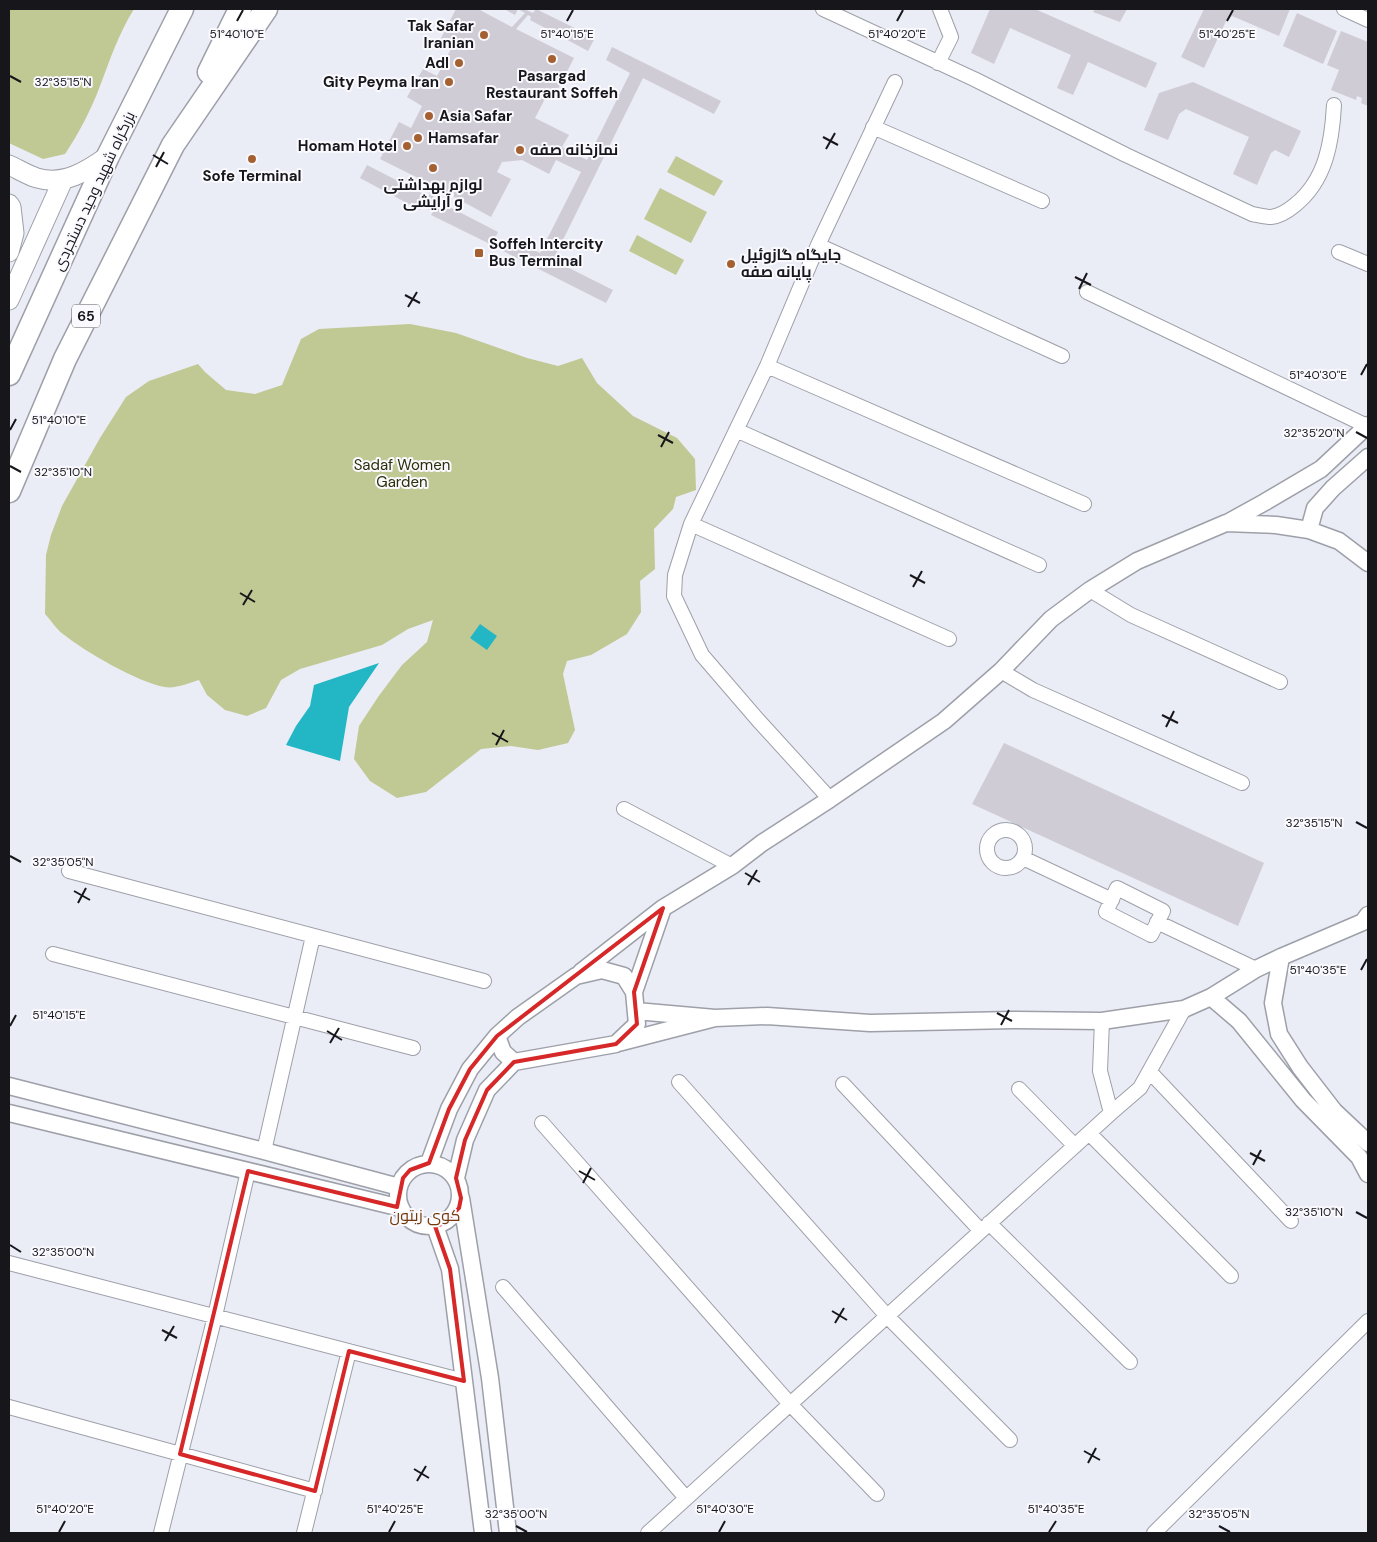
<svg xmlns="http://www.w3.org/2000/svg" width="1377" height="1542" viewBox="0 0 1377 1542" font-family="'DM Sans',Cairo,sans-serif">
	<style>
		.green { fill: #c0c893 }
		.water { fill: #23b6c5 }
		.building { fill: #d0ccd6 }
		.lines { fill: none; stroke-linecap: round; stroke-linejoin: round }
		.minor-casing { stroke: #9da0a9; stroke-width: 16 }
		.tertiary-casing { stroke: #9da0a9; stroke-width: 19 }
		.secondary-casing { stroke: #9da0a9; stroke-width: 21 }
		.trunk-casing { stroke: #9da0a9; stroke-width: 25 }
		.minor { stroke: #fff; stroke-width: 14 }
		.tertiary { stroke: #fff; stroke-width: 16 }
		.secondary { stroke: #fff; stroke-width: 19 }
		.trunk { stroke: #fff; stroke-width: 22 }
		.marked { fill: none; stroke: #d62828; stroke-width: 4; stroke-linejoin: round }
		.ticks { fill: none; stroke: #17171b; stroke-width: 2 }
		.poi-dot { fill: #a46031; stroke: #f9f9fe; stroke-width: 2 }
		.labels { text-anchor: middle; stroke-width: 4; stroke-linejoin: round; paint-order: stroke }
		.shield { fill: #f9f9fe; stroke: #5b5b5f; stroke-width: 1 }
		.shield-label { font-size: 14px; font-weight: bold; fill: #17171b }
		.poi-label { font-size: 15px; font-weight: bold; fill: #17171b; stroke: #f9f9fe; text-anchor: start }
		.street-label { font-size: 15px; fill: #17171b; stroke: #f9f9fe }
		.park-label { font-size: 15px; fill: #2b2e07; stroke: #f9f9fe }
		.neighbourhood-label { font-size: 16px; fill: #753909; stroke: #f9f9fe }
		.ticks-label { font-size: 12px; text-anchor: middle; fill: #17171b; stroke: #f9f9fe; stroke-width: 4; stroke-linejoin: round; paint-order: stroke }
	</style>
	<rect width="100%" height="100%" fill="#eaecf6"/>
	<path class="green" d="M9,9h125c-16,26 -23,48 -34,77 -9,24 -21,47 -35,68l-22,5 -34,-16z
		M676,156l47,25 -9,15 -47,-24z
		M660,188l47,24 -16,31 -47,-24z
		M637,235l47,25 -8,15 -47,-24z
		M410,324l46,9 71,25 31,8 24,-8 15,25 36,33 44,22 18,21 1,31 -20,7 -3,12 -19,20 1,40 -15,12 1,31 -14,22 -36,21 -24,6 -4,13 12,56 -7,13 -30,7 -27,-4 -30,3 -55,43 -29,6 -27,-17 -16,-22 5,-33 19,-29 24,-32 25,-23 6,-22 -25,9 -26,16 -82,24 -19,11 -15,28 -19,8 -22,-6 -18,-15 -8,-15c-10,3 -24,9 -34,7 -26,-4 -81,-36 -102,-53 -7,-5 -12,-14 -18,-20l1,-59 5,-20 11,-29 38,-68 26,-41 23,-16 49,-17 7,8 21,18 29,4 27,-9 19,-46 18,-10z"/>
	<path class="water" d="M480,624l17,12 -10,14 -17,-12z
		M379,663l-30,44 -9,54 -54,-16 10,-19 14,-20 4,-21z"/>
	<path class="building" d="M456,9h22l34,18 13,-14 -7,-4 -3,6 -11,-6h20l9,4 3,-4 59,29 -7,13 -58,-31 1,-3 -3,-2 -12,14 58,29 -21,41 -6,-4 -12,23 34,17 -7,12 25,13 43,-87 -24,-13 6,-13 109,54 -7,13 -71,-36 -90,182 60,30 -7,13 -105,-53 7,-13 32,16 41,-81 -25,-12 -7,14 -27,-14 -20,2 -5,10 14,7 -20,38 -55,-30 -5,18 4,2 3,-6 60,31 -6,13 -61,-30 2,-3 -11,-6 -2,4 -60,-32 7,-13 60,31 -3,6 3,1 5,-18 -52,-26 19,-37 12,6 11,-22 -15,-9 16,-28 14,7 14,-27 -12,-7z
		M990,9h45l122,54 -11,25 -58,-26 -15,33 -16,-7 14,-33 -61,-27 -16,36 -23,-11z
		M1095,9h32l-7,13 -27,-10z
		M1204,9h86l-11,27 -47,-20 -6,5 -22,47 -23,-11z
		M1297,13l40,18 -14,33 -40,-18z
		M1341,31l27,11v64l-7,-3 1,-5 -5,-2 -1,4 -25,-10 8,-20 -12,-5z
		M1193,82l108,49 -12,26 -14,-7 -4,3 -14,32 -24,-11 16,-37 -63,-28 -7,5 -11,26 -24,-10 15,-37z
		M1004,743l260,120 -26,63 -266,-122z"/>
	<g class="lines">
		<g class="minor-casing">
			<path id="minor" d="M823,9l151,70 152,76 126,59c6,1 14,3 19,3 9,-1 18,-7 24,-12 31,-25 37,-63 39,-100
				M1344,9l24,11
				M938,63l13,-26 -11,-28
				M873,127l169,74
				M818,245l244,111
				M1339,252l29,12
				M1087,292l280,134
				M767,366l317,138
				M736,430l303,135
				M691,524l258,115
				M1090,590l41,25 149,67
				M1001,671l32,19 209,93
				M830,799l-72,-79 -56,-65 -28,-59 1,-21 16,-51 76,-158 51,-121 77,-163
				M624,809l108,57
				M987 849a19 19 0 1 1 38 0a19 19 0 1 1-38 0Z
				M1023,858l89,42
				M69,871l415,110
				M1117,888l46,23 -12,24 -45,-23z
				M1157,922l99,47
				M53,954l360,94
				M1102,1021l-2,50 11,42 29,-25 44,-79
				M1150,1072l141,149
				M679,1082l208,234 123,124
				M843,1084l138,147
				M1019,1089l56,57
				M542,1123l248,281 87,90
				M1089,1133l142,143
				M264,1151l49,-215
				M989,1223l141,139
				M9,1263l455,118
				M503,1287l183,211
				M9,1407l306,84
				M161,1533l54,-217 33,-145
				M304,1533l45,-182
				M648,1533l463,-420
				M1154,1533l214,-212"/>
		</g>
		<g class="tertiary-casing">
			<path id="tertiary" d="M1227,523l38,-21 56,-33 47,-44
				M1309,530l6,-22 18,-20 35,-31
				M663,908l69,-42 30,-23 68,-44 114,-78 57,-50 50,-52 39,-29 47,-29 89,-38 50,2 33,5 30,11 29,22
				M1281,957l-8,46 6,31 21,33 34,44 34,32
				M602,970l22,6 10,16 3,32 -21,20 -102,18 -11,-10 -6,-16 21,-19 58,-41z
				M581,972l82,-64 -29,84
				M1211,997l28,24 64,79 56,57 9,17
				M715,1018l52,-2 103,7 143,-3 89,1 82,-12 27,-12 45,-28 25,-12 82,-35 5,-7
				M618,1043l97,-25 -79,-7
				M9,1086l255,65 135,36
				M9,1113l392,95
				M429,1163l20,-54 21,-40 27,-33
				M398 1195a31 31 0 1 1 62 0a31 31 0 1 1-62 0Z
				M456,1178l9,-38 22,-50 27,-28
				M461,1198l29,180 18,155
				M435,1226l15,43 33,264"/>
		</g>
		<g class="secondary-casing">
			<path id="secondary" d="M9,165c9,4 18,10 28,13 27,8 50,-7 71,-22
				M9,204l2,3 3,26 -5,19
				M9,300l54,-120"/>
		</g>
		<g class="trunk-casing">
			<path id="trunk" d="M209,72l31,-63
				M9,374l99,-218 74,-147
				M9,491l56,-132 108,-214 93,-136"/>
		</g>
		<use href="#minor" class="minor"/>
		<use href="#tertiary" class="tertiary"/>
		<use href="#secondary" class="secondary"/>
		<use href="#trunk" class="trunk"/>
	</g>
	<path class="marked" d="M663,908l-29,84 3,32 -21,20 -102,18 -27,28 -22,50 -9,38 5,20 -2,10 -14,15 -10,3 15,43 14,112 -115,-30 -34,140 -135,-37 68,-283 149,36 6,-29 7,-8 19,-7 20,-54 21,-40 27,-33z"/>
	<path class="ticks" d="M237,21l6,-11M567,21l6,-11M897,21l6,-11M1227,21l6,-11M10,76l11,6M823,137l15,8M826,149l9,-16M153,155l15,9M156,167l8,-15M1075,277l16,8M1079,289l8,-16M405,295l15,8M408,307l9,-15M1361,375l6,-11M10,430l6,-11M1356,432l11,6M658,435l15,8M661,447l8,-15M10,466l11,6M910,575l15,8M913,587l9,-16M240,593l15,9M243,605l9,-15M1162,715l16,8M1166,727l8,-16M492,733l16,9M496,745l8,-15M1356,822l11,6M10,856l11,6M745,873l15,9M748,885l9,-15M74,891l16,9M78,903l8,-15M1361,970l6,-11M997,1013l15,8M1001,1025l8,-15M10,1026l6,-11M327,1031l15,9M330,1043l9,-15M1250,1153l15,8M1253,1165l8,-15M579,1171l16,9M583,1183l8,-15M1356,1212l11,6M10,1245l11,7M832,1311l15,9M835,1323l9,-15M162,1330l15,8M165,1341l9,-15M1084,1451l16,9M1088,1463l8,-15M414,1469l15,9M417,1481l9,-15M516,1526l11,6M1219,1526l11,6M59,1532l6,-11M389,1532l6,-11M719,1532l6,-11M1049,1532l7,-11"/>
	<g class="poi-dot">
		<circle cx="484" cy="35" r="5"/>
		<circle cx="552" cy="59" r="5"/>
		<circle cx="459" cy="63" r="5"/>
		<circle cx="449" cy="82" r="5"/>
		<circle cx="429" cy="116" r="5"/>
		<circle cx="418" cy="138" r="5"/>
		<circle cx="407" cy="146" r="5"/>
		<circle cx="520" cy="150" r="5"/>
		<circle cx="252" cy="159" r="5"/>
		<circle cx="433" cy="168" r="5"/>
		<rect x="474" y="248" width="10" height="10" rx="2.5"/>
		<circle cx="731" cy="264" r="5"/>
	</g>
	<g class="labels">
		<rect class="shield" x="72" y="304.5" width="28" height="23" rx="4"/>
		<g class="shield-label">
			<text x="86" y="321">65</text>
		</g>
		<g class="poi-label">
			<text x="474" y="31" text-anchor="end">Tak Safar<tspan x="474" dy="17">Iranian</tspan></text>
			<text x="449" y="68" text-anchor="end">Adl</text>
			<text x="552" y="81" text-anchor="middle">Pasargad<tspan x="552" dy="17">Restaurant Soffeh</tspan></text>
			<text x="439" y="87" text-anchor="end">Gity Peyma Iran</text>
			<text x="439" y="121">Asia Safar</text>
			<text x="428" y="143">Hamsafar</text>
			<text x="397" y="151" text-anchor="end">Homam Hotel</text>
			<text x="530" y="155">نمازخانه صفه</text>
			<text x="252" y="181" text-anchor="middle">Sofe Terminal</text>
			<text x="433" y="190" text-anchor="middle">لوازم بهداشتی<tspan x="433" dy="17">و آرایشی</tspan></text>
			<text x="489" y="249">Soffeh Intercity<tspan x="489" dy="17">Bus Terminal</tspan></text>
			<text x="741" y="260">جایگاه گازوئیل<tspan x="741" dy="17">پایانه صفه</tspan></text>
		</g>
		<g class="street-label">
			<text transform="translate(94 191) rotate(-65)" y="5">بزرگراه شهید وحید دستجردی</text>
		</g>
		<g class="park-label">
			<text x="402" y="470">Sadaf Women<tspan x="402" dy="17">Garden</tspan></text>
		</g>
		<g class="neighbourhood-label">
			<text x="425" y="1221">کوی زیتون</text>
		</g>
	</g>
	<g class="ticks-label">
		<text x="237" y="38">51°40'10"E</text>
		<text x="567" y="38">51°40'15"E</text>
		<text x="897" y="38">51°40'20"E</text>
		<text x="1227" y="38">51°40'25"E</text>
		<text x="63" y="86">32°35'15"N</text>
		<text x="1318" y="379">51°40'30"E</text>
		<text x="59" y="424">51°40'10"E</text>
		<text x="1314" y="437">32°35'20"N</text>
		<text x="63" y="476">32°35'10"N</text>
		<text x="1314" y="827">32°35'15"N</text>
		<text x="63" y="866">32°35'05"N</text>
		<text x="1318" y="974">51°40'35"E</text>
		<text x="59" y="1019">51°40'15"E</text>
		<text x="1314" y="1216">32°35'10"N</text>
		<text x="63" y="1256">32°35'00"N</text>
		<text x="65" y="1513">51°40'20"E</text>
		<text x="395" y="1513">51°40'25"E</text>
		<text x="725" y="1513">51°40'30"E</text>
		<text x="1056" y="1513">51°40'35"E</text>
		<text x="516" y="1518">32°35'00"N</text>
		<text x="1219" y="1518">32°35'05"N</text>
	</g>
	<rect width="1377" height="1542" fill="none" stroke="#17171b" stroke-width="20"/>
</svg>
